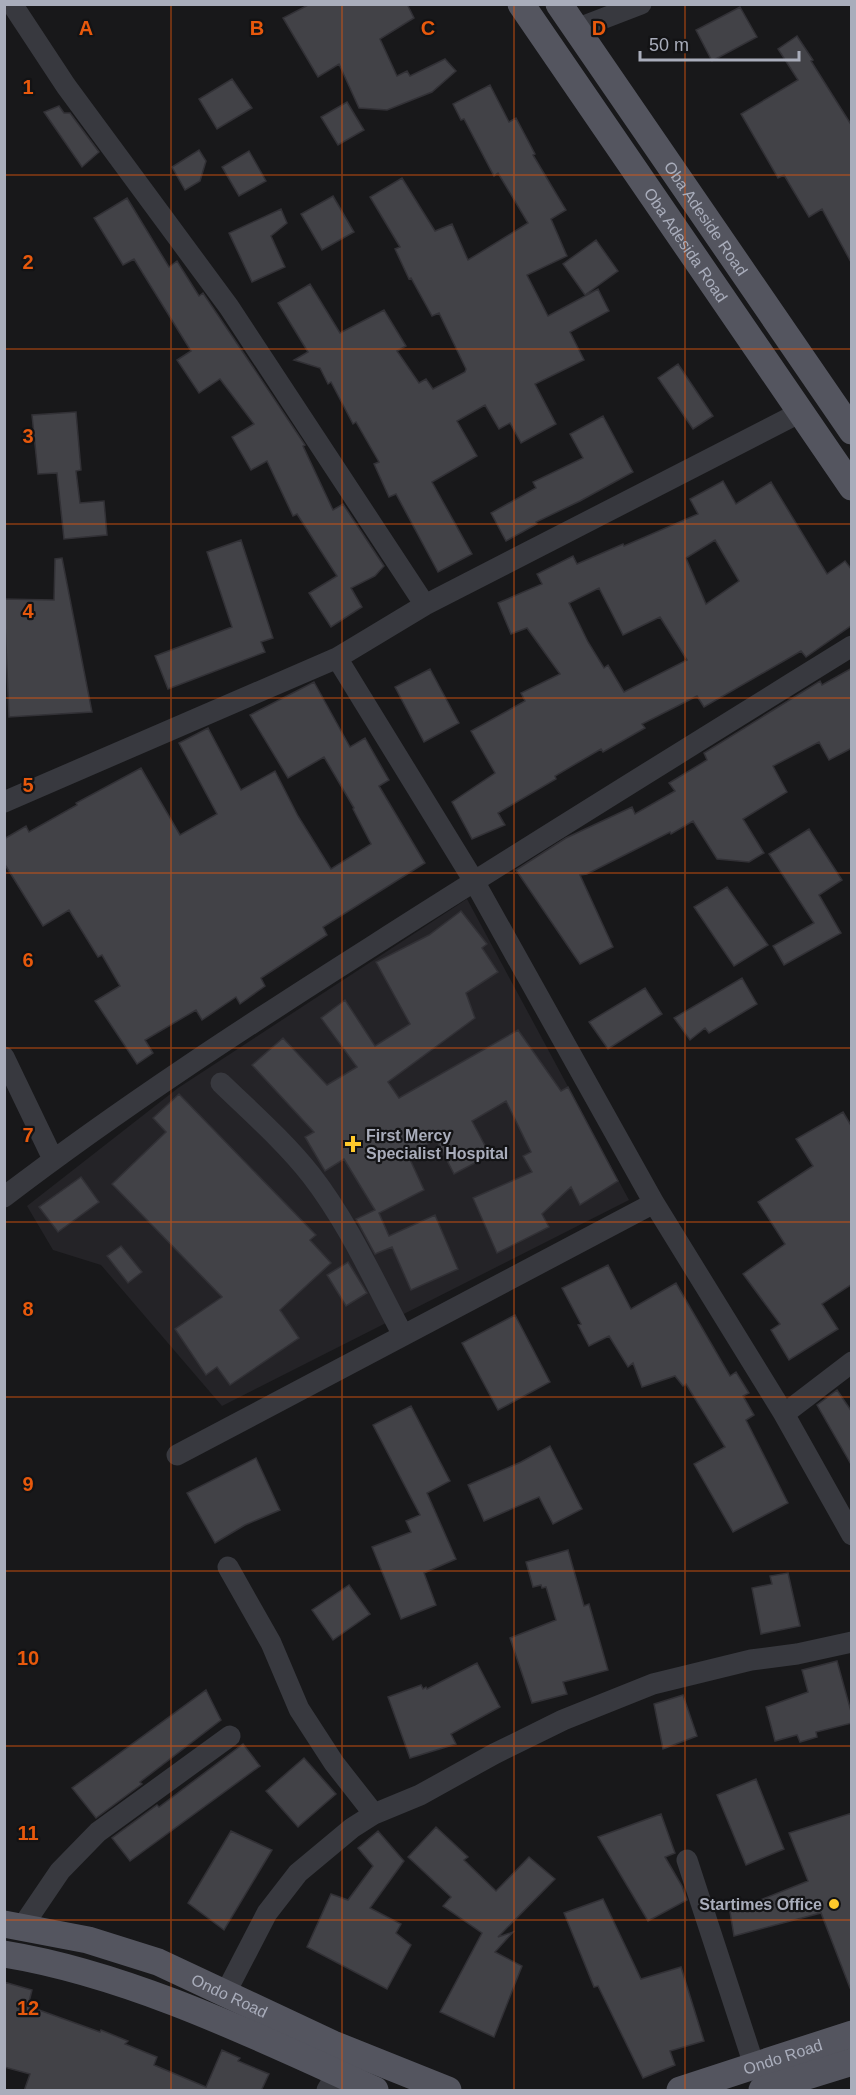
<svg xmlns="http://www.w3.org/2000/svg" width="856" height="2095" viewBox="0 0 856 2095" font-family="Arial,sans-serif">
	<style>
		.built { fill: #242327 }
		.building { fill: #424247; stroke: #323136; stroke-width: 1.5; fill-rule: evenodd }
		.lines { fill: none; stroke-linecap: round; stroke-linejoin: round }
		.minor { stroke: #38393f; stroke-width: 21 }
		.major { stroke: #54555f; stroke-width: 27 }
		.grid { fill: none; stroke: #e8590c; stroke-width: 1.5; stroke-opacity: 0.55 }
		.poi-dot { fill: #ffc92b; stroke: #131315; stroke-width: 2 }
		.labels { text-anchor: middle; stroke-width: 4.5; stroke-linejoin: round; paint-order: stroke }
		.street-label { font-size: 16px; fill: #a9adbb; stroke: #131315 }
		.poi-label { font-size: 16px; font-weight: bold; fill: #a9adbb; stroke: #131315; text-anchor: start }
		.grid-label { font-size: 20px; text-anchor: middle; font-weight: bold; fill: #e8590c; stroke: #131315; stroke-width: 4.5; stroke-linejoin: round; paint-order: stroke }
	</style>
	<rect width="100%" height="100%" fill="#18181a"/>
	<path class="built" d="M467,899l162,301 -407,206 -121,-141 -48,-15 -26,-44 151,-118z"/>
	<path class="building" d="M310,4h97l7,14 -34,21 17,37 10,-5 3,5 35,-17 11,12 -24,21 -45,18 -28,-2 -20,-44 -21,13 -35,-59z
		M740,7l17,30 -45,24 -16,-31z
		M797,36l16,24 -2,1 41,65v138l-30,-55 -13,8 -25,-42 -6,3 -37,-64 57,-34 -20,-31z
		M232,79l20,29 -35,21 -18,-30z
		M490,85l19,37 7,-4 19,36 -2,1 33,55 -15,9 16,37 -40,19 21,41 50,-27 11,22 -39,21 14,28 -49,24 21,40 -35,19 -11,-20 -11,6 -14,-24 -28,16 20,35 -45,26 40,72 -34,18 -42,-78 -7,3 -15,-33 5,-2 -23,-40 -3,2 -22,-42 -3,2 -8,-16 -26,-8 14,-8 -30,-49 32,-19 30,49 44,-23 22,36 -9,5 22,32 7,-4 7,10 32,-17 1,-3 -27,-56 -7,3 -21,-38 -2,1 -14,-30 5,-2 -30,-50 32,-19 33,53 17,-7 16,36 60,-37 -30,-50 -4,3 -30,-57 -3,1 -8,-16z
		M347,102l17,28 -26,15 -17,-28z
		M59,106l5,7h6l29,39 -17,15 -38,-55z
		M199,150l7,11 -6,20 -15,9 -13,-23z
		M249,151l17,30 -27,15 -17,-29z
		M333,196l21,36 -32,18 -21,-36z
		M127,198l42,69 8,-6 22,35 4,-3 50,74 52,78 -2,1 30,64 10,-6 41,62 -9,10 -24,12 11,19 -31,20 -22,-34 28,-17 -40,-62 -4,2 -26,-55 -16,9 -19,-33 22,-13 -34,-45 -21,14 -22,-33 14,-9 -57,-92 -11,6 -29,-47z
		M281,209l6,14 -16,13 14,31 -33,15 -23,-49z
		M596,240l22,31 -33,24 -22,-31z
		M678,364l35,52 -20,13 -35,-51z
		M76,412l5,58 -5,1 4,32 24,-2 3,34 -43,4 -7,-66 -19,1 -6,-59z
		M603,416l30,56 -53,29 -44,21 1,2 -31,17 -15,-28 45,-25 -3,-6 50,-24 -13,-24z
		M723,481l13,23 35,-22 56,92 18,-13 7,9v55l-46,32 -5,-6 -97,56 -7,-11 -55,28 3,4 -42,24 -2,-3 -46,27 1,3 -58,34 7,12 -33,14 -20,-37 43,-29 -24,-42 54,-30 -4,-8 39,-19 -33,-46 -16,6 -13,-31 44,-19 -5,-10 36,-18 4,8 46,-20 1,2 74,-32 -8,-15zM715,540l24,41 -33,23 -20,-46zM599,588l24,47 37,-18 27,43 -63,32 -16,-27 -4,3 -16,-26 -19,-39z
		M241,540l32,98 -12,4 4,10 -97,37 -13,-33 77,-29 -25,-75z
		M62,558l30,154 -83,5 -5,-118 50,1 1,-41z
		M852,668v80l-23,12 -10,-18 -46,24 14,26 -44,27 21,34 -15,9 -32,-3 -24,-38 -22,13 -1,-2 -83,42 -7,1 33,72 -33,17 -64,-94 50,-32 66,-31 3,7 40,-23 -6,-8 38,-23 -3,-7 116,-72 2,4z
		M430,669l29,54 -35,19 -29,-55z
		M314,682l36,65 15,-9 24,42 -10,6 46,77 -102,64 4,8 -66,43 4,8 -25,18 -4,-7 -34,23 -6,-10 -51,30 8,13 -16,11 -42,-63 25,-15 -18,-31 -4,2 -29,-47 -26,16 -39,-63v-24l22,-13 3,6 48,-27 -1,-2 65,-35 39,67 37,-21 -38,-71 29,-15 33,62 34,-19 23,45 33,53 40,-25 -18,-35 1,-1 -30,-51 -36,21 -38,-63z
		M809,829l33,51 -23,15 22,38 -57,32 -11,-19 41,-23 -45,-69z
		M727,887l41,58 -34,21 -40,-59z
		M461,911l26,33 -5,4 16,24 -32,21 9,25 -87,64 11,16 119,-68 43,61 7,-4 50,94 -38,24 -9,-18 -29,27 7,13 -52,26 -24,-55 59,-26 -9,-16 8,-4 -25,-51 -34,20 18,34 -36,19 -18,-35 -28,16 16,35 -45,23 10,23 46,-21 23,54 -47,21 -19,-43 -17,7 -19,-35 19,-9 -31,-51 -19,12 -20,-34 9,-5 -62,-67 31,-27 44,47 30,-18 -36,-49 24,-18 30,46 35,-22 -34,-62 53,-27z
		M742,978l15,26 -48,29 -4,-5 -15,12 -16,-22z
		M645,988l17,26 -54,35 -19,-27z
		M179,1094l137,141 -6,5 21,23 -51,47 19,28 -69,47 -13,-18 -11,8 -31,-46 47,-32 -110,-113 54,-52 -13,-14z
		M843,1112l9,15v157l-30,20 16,25 -49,31 -18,-30 9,-6 -37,-50 42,-30 -27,-42 55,-36 -17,-27z
		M81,1177l18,25 -41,30 -19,-25z
		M121,1246l21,26 -14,11 -21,-27z
		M348,1262l19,31 -21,13 -19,-31z
		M608,1265l23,44 45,-26 54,93 6,-4 13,21 -6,3 11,19 -8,5 42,83 -55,29 -39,-68 31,-17 -39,-63 -3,2 -8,-10 -33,11 -9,-24 -5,4 -19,-31 -20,10 -11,-21 3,-1 -19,-36z
		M515,1315l35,67 -52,28 -36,-67z
		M837,1390l15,22v54l-35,-61z
		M411,1406l39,75 -23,12 29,66 -32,14 12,32 -35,14 -29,-72 39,-15 -5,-11 14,-6 -47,-90z
		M550,1446l32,63 -29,15 -14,-27 -55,24 -16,-36 53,-23z
		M256,1458l24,52 -35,15 -30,18 -28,-50z
		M568,1550l16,56 5,-2 19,66 -45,12 4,12 -35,9 -22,-65 46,-18 -10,-33 -4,1 -1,-3 -8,2 -7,-25z
		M788,1573l12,53 -39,8 -9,-46 20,-4 -2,-8z
		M349,1585l21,29 -37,26 -21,-30z
		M837,1661l15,54v8l-36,9 1,5 -17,5 -3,-7 -22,6 -9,-34 42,-15 -6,-22z
		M477,1663l23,44 -49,27 5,10 -46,14 -22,-61 33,-12 2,4 3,-2 1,2z
		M206,1690l15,30 -81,62 2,2 -46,34 -24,-30z
		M683,1695l14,41 -34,13 -9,-45z
		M243,1744l17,22 -130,95 -18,-23 45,-33 2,2z
		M304,1758l32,36 -38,33 -32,-36z
		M756,1779l28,70 -38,16 -29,-70z
		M852,1813v175h-2l-29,-75 -87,23 -4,-24 78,-31 -19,-48z
		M661,1814l14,39 -10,4 17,29 5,14 -39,21 -50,-84z
		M436,1827l32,30 -4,3 32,31 33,-34 26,22 -57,58 15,-5 -18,20 27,14 -28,71 -54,-25 42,-79 -39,-27 8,-9 -43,-40z
		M231,1831l41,19 -48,80 -36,-27z
		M378,1831l26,30 -34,47 31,16 -5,9 15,12 -24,44 -80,-42 24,-53 17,6 25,-34 -15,-18z
		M603,1899l38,80 40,-12 23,74 -34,10 5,14 -32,13 -45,-92 -4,1 -30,-74z
		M4,1982l28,8 -4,16 72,26 1,-2 27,11 -3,3 32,13 -3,8 52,22 16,-37 18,8 -2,3 31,13 -8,17h-237l6,-17 -26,-7z"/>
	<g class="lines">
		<path class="minor" d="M12,4l54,82 163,221 196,298
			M576,29l65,-25
			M337,658l137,223 180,322 130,211 68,121
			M4,802l333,-144 88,-53 374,-192
			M4,1057l49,102
			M221,1083c31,30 64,59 90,92 38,49 63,106 92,160
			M4,1197c119,-91 244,-172 370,-252 158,-101 318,-200 478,-299
			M784,1414l68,-52
			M177,1455l477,-252
			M228,1567l43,76 28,66 35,54 40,51
			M687,1860l67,205
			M22,1927l38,-56 38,-39 132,-96
			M225,1994l42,-81 31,-40 54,-45 22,-14 46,-19 74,-41 69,-34 90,-36 98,-24 46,-6 55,-12
			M327,2090l10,-17"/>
		<g class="major">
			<path id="s1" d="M521,4l331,483"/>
			<path id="s2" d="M559,4l293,427"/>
			<path id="s3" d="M4,1924l84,16 70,22 175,82 115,46"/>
			<path d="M4,1954c128,21 254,83 371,136"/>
			<path id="s4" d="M680,2090l172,-56"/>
			<path d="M762,2090l90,-28"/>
		</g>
	</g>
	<path class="grid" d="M171,4v2086M342,4v2086M514,4v2086M685,4v2086M4,175h848M4,349h848M4,524h848M4,698h848M4,873h848M4,1048h848M4,1222h848M4,1397h848M4,1571h848M4,1746h848M4,1920h848"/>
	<g class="poi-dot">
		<path d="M350 1135h6v6h6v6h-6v6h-6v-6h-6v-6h6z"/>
		<circle cx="834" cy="1904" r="6"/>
	</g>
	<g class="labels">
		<g class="street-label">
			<text dy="6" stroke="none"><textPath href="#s2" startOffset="260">Oba Adeside Road</textPath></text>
			<text dy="6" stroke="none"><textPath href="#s1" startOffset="292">Oba Adesida Road</textPath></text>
			<text dy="6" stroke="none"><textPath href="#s3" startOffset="238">Ondo Road</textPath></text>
			<text dy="6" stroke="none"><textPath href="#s4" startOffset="108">Ondo Road</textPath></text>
		</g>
		<g class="poi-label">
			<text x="366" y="1141">First Mercy<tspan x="366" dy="18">Specialist Hospital</tspan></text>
			<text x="822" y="1910" text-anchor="end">Startimes Office</text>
		</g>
	</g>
	<g class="grid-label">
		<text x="86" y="35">A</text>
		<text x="257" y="35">B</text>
		<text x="428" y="35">C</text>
		<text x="599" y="35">D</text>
		<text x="28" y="94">1</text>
		<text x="28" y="269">2</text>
		<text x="28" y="443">3</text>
		<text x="28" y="618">4</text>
		<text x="28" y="792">5</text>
		<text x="28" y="967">6</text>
		<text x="28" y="1142">7</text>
		<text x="28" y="1316">8</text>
		<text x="28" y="1491">9</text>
		<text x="28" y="1665">10</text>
		<text x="28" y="1840">11</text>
		<text x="28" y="2015">12</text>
	</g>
	<rect width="856" height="2095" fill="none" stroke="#a9adbb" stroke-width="12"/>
	<path d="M640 51v9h159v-9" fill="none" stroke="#a9adbb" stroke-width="3"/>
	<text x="649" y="51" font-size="18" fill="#a9adbb" stroke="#131315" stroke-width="4.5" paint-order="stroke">50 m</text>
</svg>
